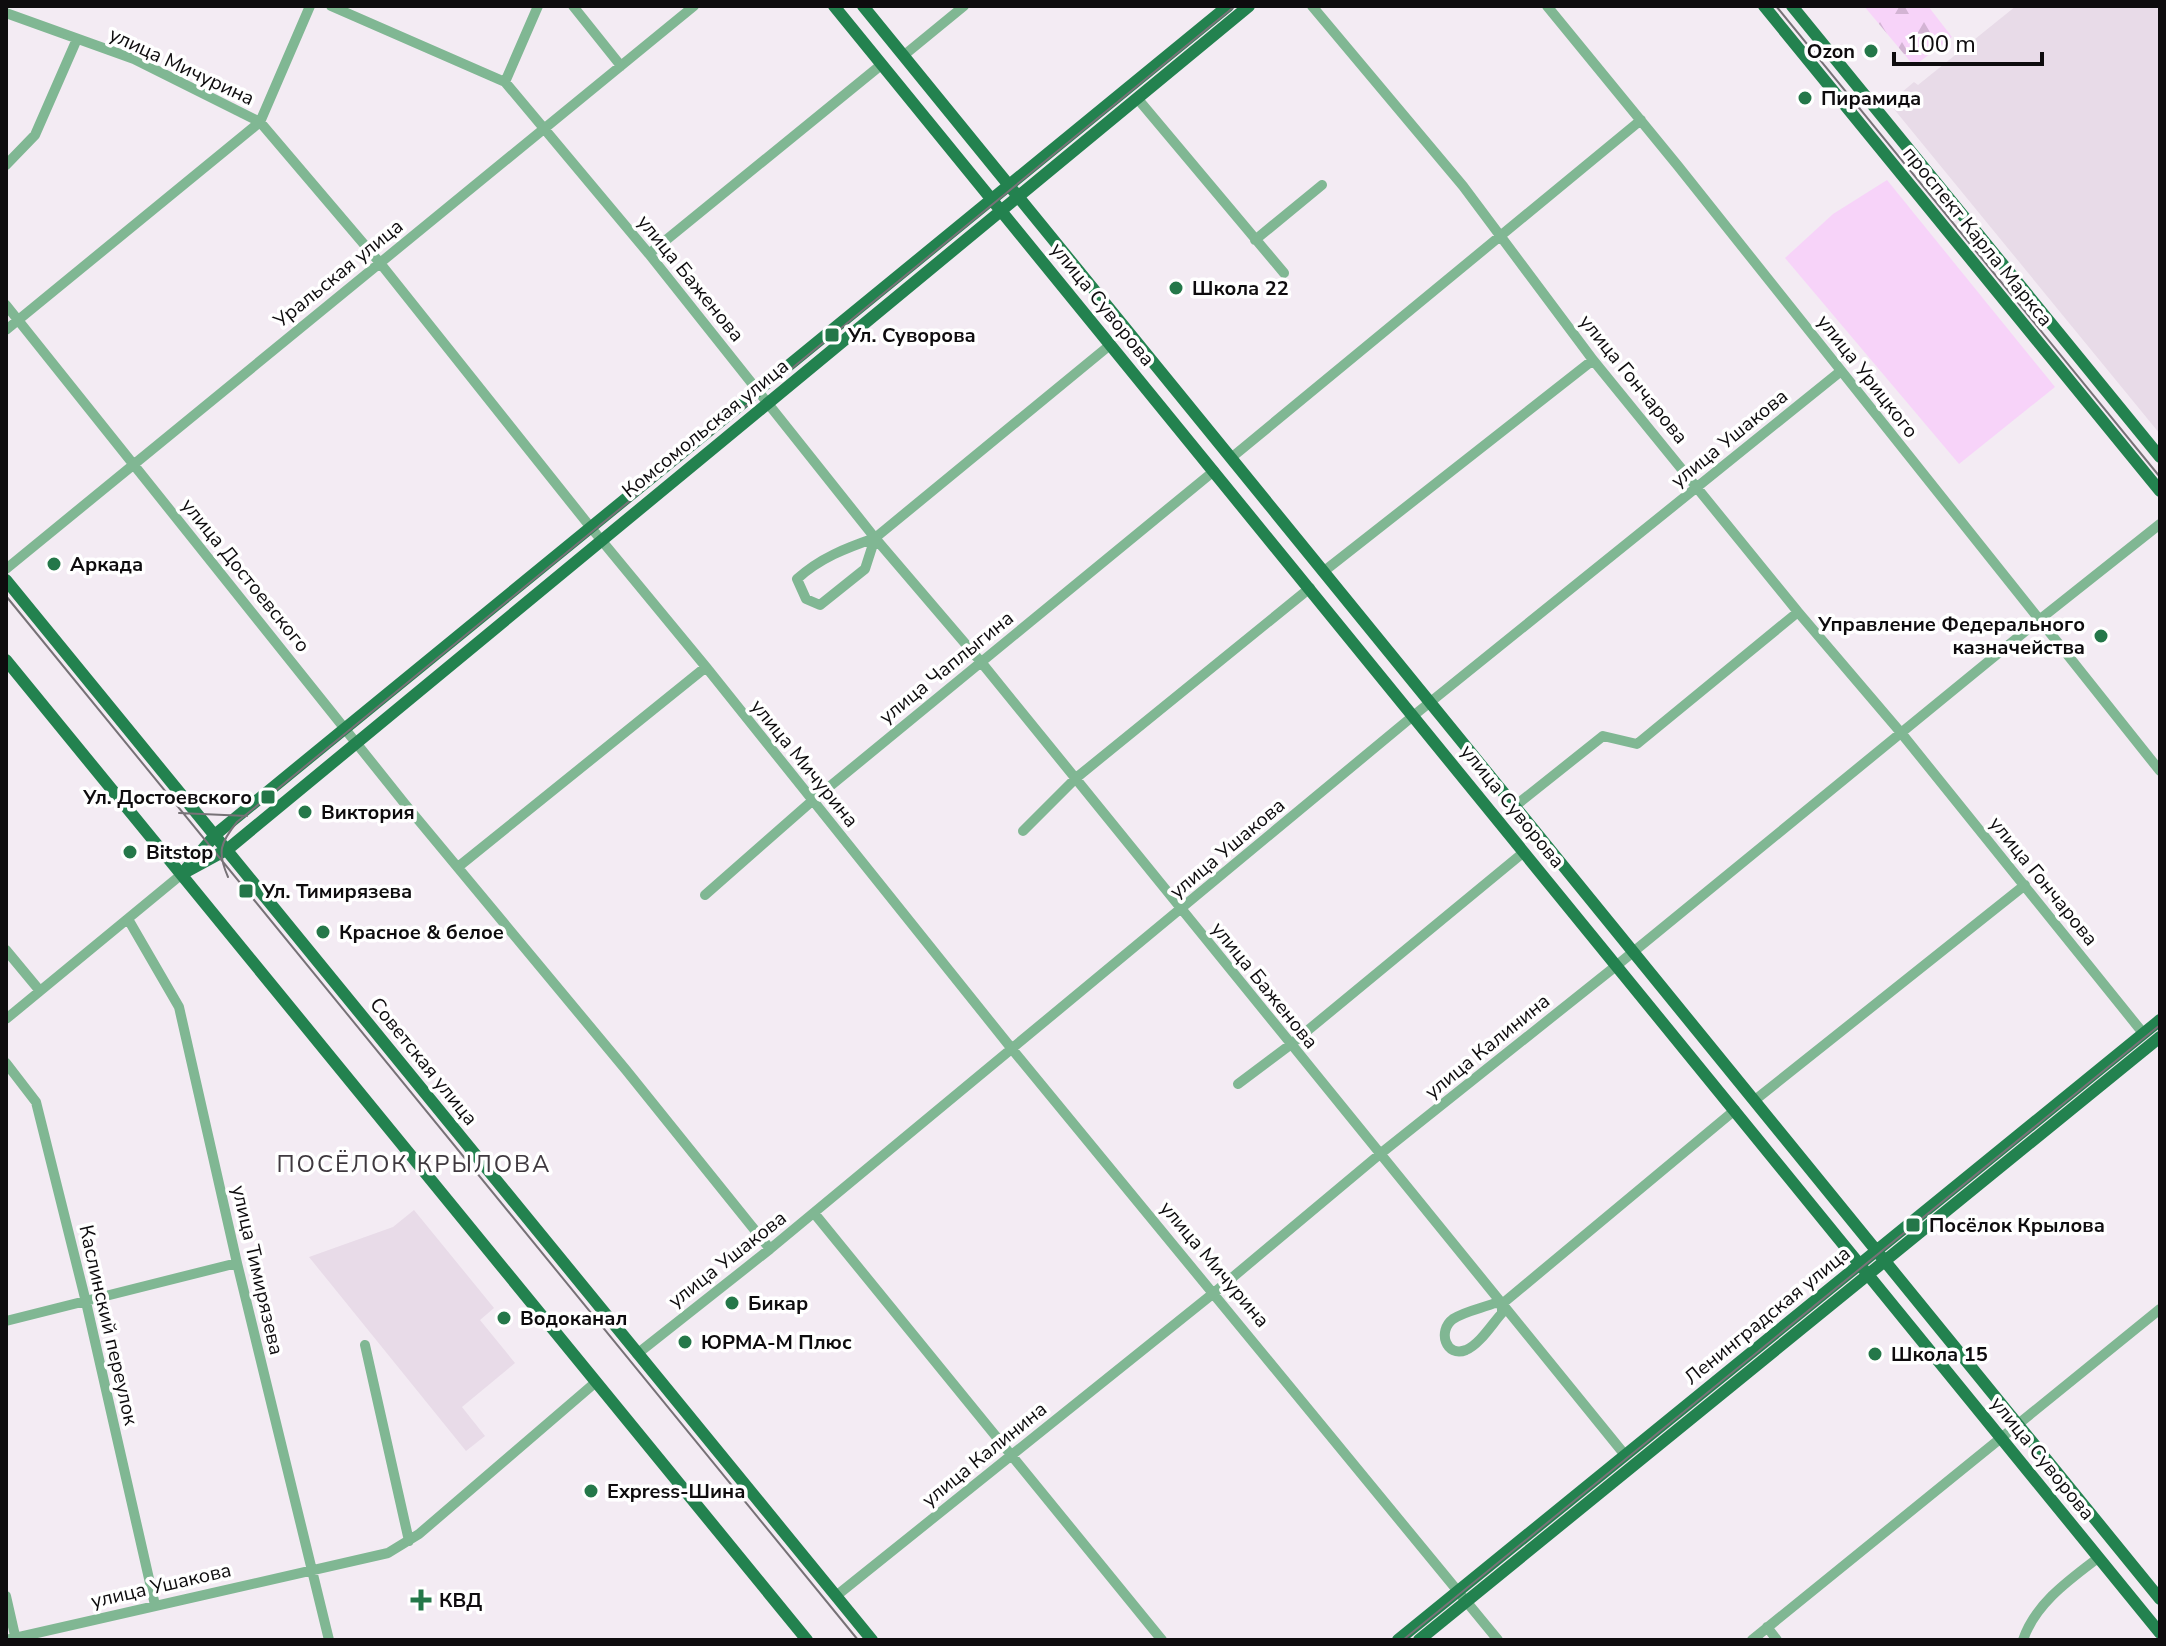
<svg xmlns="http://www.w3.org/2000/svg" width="2166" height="1646" viewBox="0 0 2166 1646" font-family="'Nunito Sans',sans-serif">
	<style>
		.built { fill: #e8dbe8 }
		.forest { fill: url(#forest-firs) }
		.green { fill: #f7d3f9 }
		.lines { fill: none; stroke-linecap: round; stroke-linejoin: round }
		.minor { stroke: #80b793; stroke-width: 10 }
		.major { stroke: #23824f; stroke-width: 12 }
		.tram { stroke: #777277; stroke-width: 2 }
		.poi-dot { fill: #247749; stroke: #fff; stroke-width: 3 }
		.labels { text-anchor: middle; stroke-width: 7; stroke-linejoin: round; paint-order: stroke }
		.poi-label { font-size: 20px; font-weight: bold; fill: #0e0c0e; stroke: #fff; text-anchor: start }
		.street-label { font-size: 20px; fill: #0e0c0e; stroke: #fff }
		.quarter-label { font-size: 24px; letter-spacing: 2px; fill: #3f393f; stroke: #fff }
	</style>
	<defs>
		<pattern id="forest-firs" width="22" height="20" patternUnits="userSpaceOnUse" patternTransform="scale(2)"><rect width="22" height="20" fill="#f7d3f9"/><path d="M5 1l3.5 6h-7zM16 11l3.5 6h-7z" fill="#d3b4d4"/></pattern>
	</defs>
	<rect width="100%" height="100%" fill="#f3ebf3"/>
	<path class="built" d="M2016,6h144v428l-271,-331 25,-21 4,3z
		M414,1210l80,98 -14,12 35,43 -53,44 23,29 -19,15 -157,-194 84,-30z"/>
	<path class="forest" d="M1864,6h64l24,31 -38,29z"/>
	<path class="green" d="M1887,180l168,207 -96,77 -174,-206 48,-44z"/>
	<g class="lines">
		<path class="minor" d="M331,6l174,76 144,172 226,284 106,124 644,793
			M573,6l48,60
			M1312,6l151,180 130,174 205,252 104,122 241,299
			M1547,6l131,160 482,605
			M6,13l128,46 126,63 120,141 208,261 118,143 306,382 486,591
			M903,56l61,-50
			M505,82l33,-76
			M1137,98l147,175
			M6,165l29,-30 42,-96
			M1255,240l67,-55
			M649,254l232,-189
			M6,305l399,499 221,266 144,179
			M6,330l254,-208 50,-116
			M1231,458l410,-338
			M875,538l-10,31 -45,36 -14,-6 -9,-20c23,-21 49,-31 78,-41l235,-193
			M6,569l688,-563
			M1323,572l270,-212
			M1515,806l88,-70 34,8 161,-132
			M1023,831l53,-53 234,-190
			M458,867l248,-200
			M705,895l107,-94 402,-330
			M128,919l51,88 58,256 92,377
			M6,950l34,41
			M6,1019l176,-145
			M6,1063l30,39 50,200 69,303
			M1238,1084l52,-39 234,-193
			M1755,1100l270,-215
			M814,1213l348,427
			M1502,1304v9c-10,11 -22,31 -36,37 -20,8 -29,-19 -13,-31 12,-8 30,-11 42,-16l7,1 233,-194
			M6,1321l231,-58
			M365,1345l44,196
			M637,1354l133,-105 643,-533 428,-345
			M6,1596l10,44
			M836,1596l379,-304 165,-138 236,-188 423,-346 121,-96
			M1767,1627l10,13
			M6,1640l382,-87 31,-19 177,-152
			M1752,1640l408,-331
			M2023,1640c12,-36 46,-60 75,-82"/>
		<path class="major" d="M834,6l1326,1627
			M863,6l1297,1593
			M1764,6l396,485
			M1792,6l368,451
			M6,580l866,1060
			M6,660l801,980
			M187,868l29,-34 1012,-828
			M182,874l46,-25 1021,-843
			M1398,1640l762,-620
			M1419,1640l741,-603"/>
		<path class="tram" d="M1776,6l384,471
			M6,596l852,1044
			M179,813l68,3
			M228,877c-11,-25 -8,-34 9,-55l998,-816
			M1403,1640l757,-615"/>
	</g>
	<g class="poi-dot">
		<circle cx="1871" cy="51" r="8"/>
		<circle cx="1805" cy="98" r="8"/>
		<circle cx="1176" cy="288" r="8"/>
		<rect x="824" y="327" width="16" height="16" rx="4"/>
		<circle cx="54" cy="564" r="8"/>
		<circle cx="2101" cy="636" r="8"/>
		<rect x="260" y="789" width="16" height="16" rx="4"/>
		<circle cx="305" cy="812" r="8"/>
		<circle cx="130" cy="852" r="8"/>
		<rect x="238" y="883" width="16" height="16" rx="4"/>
		<circle cx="323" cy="932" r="8"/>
		<rect x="1905" y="1217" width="16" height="16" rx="4"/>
		<circle cx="732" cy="1303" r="8"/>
		<circle cx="504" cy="1318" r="8"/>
		<circle cx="685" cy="1342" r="8"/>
		<circle cx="1875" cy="1354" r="8"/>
		<circle cx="591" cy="1491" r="8"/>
		<path d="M417 1588h8v8h8v8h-8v8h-8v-8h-8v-8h8z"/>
	</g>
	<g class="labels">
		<g class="poi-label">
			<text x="1855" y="58" text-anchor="end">Ozon</text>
			<text x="1821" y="105">Пирамида</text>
			<text x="1192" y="295">Школа 22</text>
			<text x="848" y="342">Ул. Суворова</text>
			<text x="70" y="571">Аркада</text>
			<text x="2085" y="631" text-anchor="end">Управление Федерального<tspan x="2085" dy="23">казначейства</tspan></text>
			<text x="252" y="804" text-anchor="end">Ул. Достоевского</text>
			<text x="321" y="819">Виктория</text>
			<text x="146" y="859">Bitstop</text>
			<text x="262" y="898">Ул. Тимирязева</text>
			<text x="339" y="939">Красное &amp; белое</text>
			<text x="1929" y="1232">Посёлок Крылова</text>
			<text x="748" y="1310">Бикар</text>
			<text x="520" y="1325">Водоканал</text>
			<text x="701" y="1349">ЮРМА-М Плюс</text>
			<text x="1891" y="1361">Школа 15</text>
			<text x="607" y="1498">Express-Шина</text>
			<text x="439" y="1607">КВД</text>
		</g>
		<g class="street-label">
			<text transform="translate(182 66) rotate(25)" y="7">улица Мичурина</text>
			<text transform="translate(1978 236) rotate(51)" y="7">проспект Карла Маркса</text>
			<text transform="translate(338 273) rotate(-39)" y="7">Уральская улица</text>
			<text transform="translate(691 278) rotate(51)" y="7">улица Баженова</text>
			<text transform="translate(1103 304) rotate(51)" y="7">улица Суворова</text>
			<text transform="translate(1868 376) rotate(52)" y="7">улица Урицкого</text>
			<text transform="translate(1634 379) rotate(51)" y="7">улица Гончарова</text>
			<text transform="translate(705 428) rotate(-39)" y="7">Комсомольская улица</text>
			<text transform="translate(1729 438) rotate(-39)" y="7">улица Ушакова</text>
			<text transform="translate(246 575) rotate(51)" y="7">улица Достоевского</text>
			<text transform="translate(946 667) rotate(-39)" y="7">улица Чаплыгина</text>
			<text transform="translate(805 763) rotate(51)" y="7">улица Мичурина</text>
			<text transform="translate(1513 806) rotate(51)" y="7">улица Суворова</text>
			<text transform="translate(1227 848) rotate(-40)" y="7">улица Ушакова</text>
			<text transform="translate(2044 881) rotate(51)" y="7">улица Гончарова</text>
			<text transform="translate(1265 985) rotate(51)" y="7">улица Баженова</text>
			<text transform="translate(1487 1046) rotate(-39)" y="7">улица Калинина</text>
			<text transform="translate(424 1061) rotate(51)" y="7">Советская улица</text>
			<text transform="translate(727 1259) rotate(-38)" y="7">улица Ушакова</text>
			<text transform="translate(1215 1264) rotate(50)" y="7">улица Мичурина</text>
			<text transform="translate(258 1270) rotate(77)" y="7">улица Тимирязева</text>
			<text transform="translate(1767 1315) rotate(-39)" y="7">Ленинградская улица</text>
			<text transform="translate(109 1325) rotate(77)" y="7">Каслинский переулок</text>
			<text transform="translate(984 1454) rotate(-39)" y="7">улица Калинина</text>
			<text transform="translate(2043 1458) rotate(51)" y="7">улица Суворова</text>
			<text transform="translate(161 1585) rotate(-13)" y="7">улица Ушакова</text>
		</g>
		<g class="quarter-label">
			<text x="414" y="1172">ПОСЁЛОК КРЫЛОВА</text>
		</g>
	</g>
	<rect width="2166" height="1646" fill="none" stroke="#0e0c0e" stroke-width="16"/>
	<path d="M1894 52v12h148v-12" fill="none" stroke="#0e0c0e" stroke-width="4"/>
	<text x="1906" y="52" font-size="24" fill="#0e0c0e" stroke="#ffffff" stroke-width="6" paint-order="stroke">100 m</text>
</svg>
